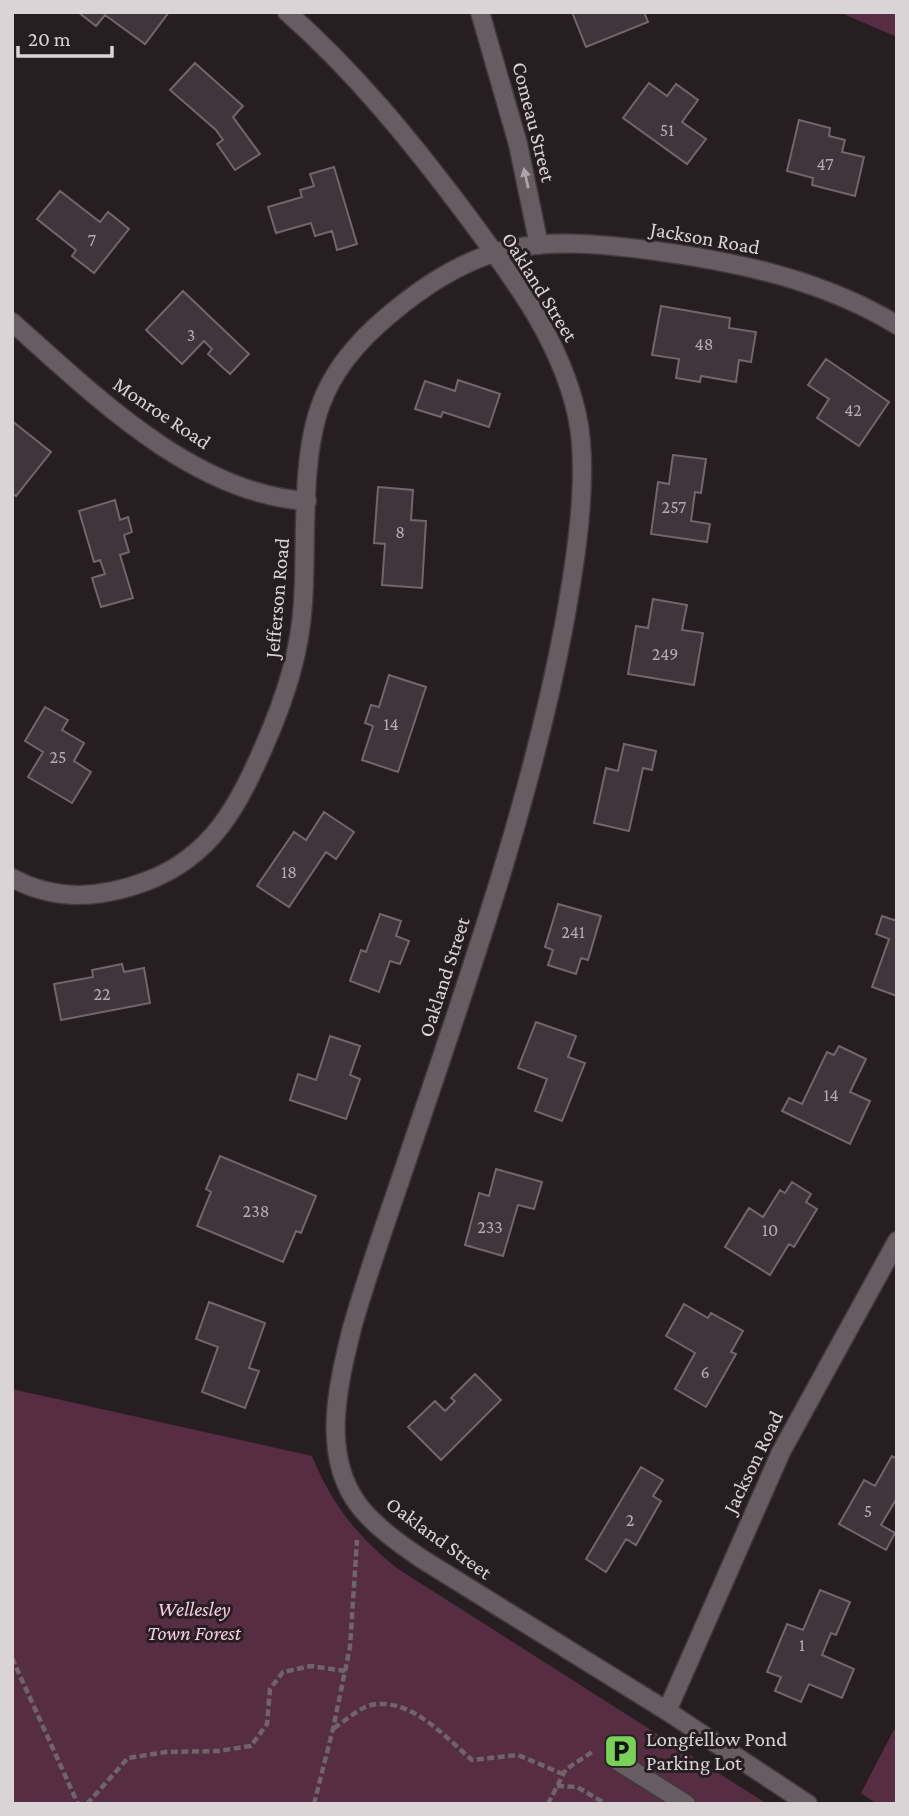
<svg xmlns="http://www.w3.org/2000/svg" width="909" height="1816" viewBox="0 0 909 1816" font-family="'Crimson Pro',serif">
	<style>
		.green { fill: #572d44 }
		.building { fill: #3f353a; stroke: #71666c; stroke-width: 2 }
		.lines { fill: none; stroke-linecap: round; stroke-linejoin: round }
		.lane-casing { stroke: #40393d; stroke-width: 21 }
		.street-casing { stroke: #40393d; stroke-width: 21 }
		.secondary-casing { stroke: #40393d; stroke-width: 21 }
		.path { stroke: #6d6569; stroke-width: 4.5; stroke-dasharray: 7 3.5; stroke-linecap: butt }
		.lane { stroke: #675c61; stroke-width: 18 }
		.street { stroke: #675c61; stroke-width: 18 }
		.secondary { stroke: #675c61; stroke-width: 18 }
		.oneway { fill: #aca4a8 }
		.labels { text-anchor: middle; stroke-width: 6; stroke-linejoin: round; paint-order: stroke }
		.number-label { font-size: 18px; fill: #b3acb0 }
		.street-label { font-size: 21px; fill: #dad4d7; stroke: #271e22 }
		.park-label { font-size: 21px; font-style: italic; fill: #f6cbe0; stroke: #271e22 }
		.poi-label { font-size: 21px; fill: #dad4d7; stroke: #271e22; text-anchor: start }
	</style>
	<rect width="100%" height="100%" fill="#271e22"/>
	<path class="green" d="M839,12h58v25z
		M12,1389l300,67c20,49 45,80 86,113l369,235h-755z
		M897,1724v80h-20l-16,-11z"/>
	<path class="building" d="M78,12h91l-24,32 -40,-29 -9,11z
		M572,12h72l4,10 -62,25z
		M195,63l48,43 -10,11 27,37 -25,16 -18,-26 6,-4 -7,-10 -46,-40z
		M649,83l18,13 9,-12 22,16 -16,22 24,17 -19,25 -64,-46z
		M799,120l31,8 -1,8 16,4 -3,12 22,5 -9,39 -43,-11 1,-7 -26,-7z
		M334,167l23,77 -20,6 -5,-19 -17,5 -4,-13 -35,10 -8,-26 34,-10 -2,-7 14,-4 -4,-12z
		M60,191l40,31 8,-10 21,17 -35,44 -22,-17 4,-6 -39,-31z
		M183,291l66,63 -19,20 -22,-20 4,-5 -8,-8 -22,23 -36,-34z
		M661,306l69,12 -1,10 27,4 -5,30 -12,-2 -3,22 -35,-6 -1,6 -24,-4 3,-19 -27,-4z
		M826,359l63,43 -30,44 -42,-28 12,-19 -21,-14z
		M458,380l42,14 -11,33 -46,-15 -2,5 -26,-8 10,-28 30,10z
		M12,421l39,31 -35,44 -4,-3z
		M673,455l33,4 -5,34 -6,-1 -4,29 19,3 -3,18 -56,-8 7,-52 11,2z
		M378,487l35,3 -2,30 15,1 -4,67 -40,-3 3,-41 -11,-1z
		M115,500l5,20 8,-3 4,15 -8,3 5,17 -9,3 13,43 -32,9 -9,-29 13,-4 -5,-14 -6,2 -15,-51z
		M653,599l34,6 -5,25 21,3 -9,52 -66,-11 8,-48 12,2z
		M389,675l37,12 -28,85 -36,-12 11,-34 -8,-3 6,-18 8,2z
		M45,707l23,13 -6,10 22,13 -10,18 17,11 -19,31 -44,-26 15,-25 -18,-11z
		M624,744l32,7 -4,19 -9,-2 -14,63 -35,-8 12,-55 12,3z
		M324,812l30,20 -18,27 -10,-7 -37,55 -32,-21 37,-54 12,8z
		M558,904l43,12 -13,44 -7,-2 -5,16 -28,-9 5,-15 -8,-3z
		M380,914l21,7 -5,15 13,5 -9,23 -10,-3 -11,31 -29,-11 11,-31 5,2z
		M882,916l15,5v75l-25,-9 17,-48 -13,-5z
		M122,964l2,8 20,-4 6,35 -89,17 -7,-36 39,-7 -1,-7z
		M536,1022l40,14 -8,21 17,6 -23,58 -27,-10 12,-32 -29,-11z
		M330,1036l30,10 -10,29 10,4 -14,40 -56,-19 8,-26 18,6z
		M839,1046l27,13 -16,33 20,9 -20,43 -68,-33 7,-13 13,6 25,-52 7,3z
		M220,1156l96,40 -15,37 -5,-2 -13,31 -86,-36 14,-34 -5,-3z
		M496,1169l46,13 -8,27 -16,-4 -15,51 -38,-11 14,-52 10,3z
		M792,1182l19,12 -5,8 11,7 -23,38 -5,-3 -19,31 -45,-28 24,-39 14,9 17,-27 5,3z
		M209,1302l56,21 -16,45 10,3 -14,37 -43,-16 16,-45 -22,-8z
		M684,1304l24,14 3,-5 32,18 -12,21 5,2 -30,53 -31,-18 20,-36 -29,-17z
		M475,1374l26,26 -60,60 -33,-33 27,-26 10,10 10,-10 -4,-3z
		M892,1456l5,3v39l-16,27 14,8 -9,17 -47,-26 25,-44 11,6z
		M641,1467l22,13 -10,16 8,5 -25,44 -10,-6 -20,33 -20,-13z
		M820,1590l30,12 -14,33 -5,-2 -9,22 32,14 -12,29 -33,-14 -8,18 -26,-11 6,-14 -14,-5 20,-48 16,6z"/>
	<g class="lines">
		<g class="lane-casing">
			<path id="lane" d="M616,1760l70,44"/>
		</g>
		<g class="street-casing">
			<path id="street" d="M480,12l38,132 21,101
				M12,322c81,72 181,172 295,179
				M12,878c45,24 90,20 135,3 66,-25 92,-77 118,-137 20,-46 35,-91 38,-141 4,-60 -3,-143 18,-199 13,-36 38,-64 68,-89 32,-27 67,-51 108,-63 52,-14 106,-8 159,-1 83,11 169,30 241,74
				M667,1711l114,-259 116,-211"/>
		</g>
		<g class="secondary-casing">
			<path id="secondary" d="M287,12c68,60 124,129 178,201 46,62 95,125 112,202 13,60 -2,150 -13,210 -35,186 -100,365 -160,544 -18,53 -37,106 -52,159 -14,57 -32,128 8,179 17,21 40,37 62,52l245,152 141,93"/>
		</g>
		<path class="path" d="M12,1658l66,146
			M334,1728c11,-7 25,-20 37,-23 40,-8 74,32 101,55l46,-5 45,19
			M557,1786l20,1 29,17
			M87,1804l41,-46 38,-6 52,-1 33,-5 16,-22 3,-35 13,-17 28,-6 34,5
			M314,1804l19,-75 17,-82 7,-107
			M548,1804l18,-35 28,-18"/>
		<use href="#lane" class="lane"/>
		<use href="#street" class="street"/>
		<use href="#secondary" class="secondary"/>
	</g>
	<defs><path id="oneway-solid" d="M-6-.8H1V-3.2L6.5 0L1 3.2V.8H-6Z" transform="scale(1.75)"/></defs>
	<use class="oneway" href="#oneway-solid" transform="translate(526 178) rotate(-103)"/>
	<defs>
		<g id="parking-square" transform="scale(1.75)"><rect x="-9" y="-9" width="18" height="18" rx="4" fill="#79d157" stroke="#271e22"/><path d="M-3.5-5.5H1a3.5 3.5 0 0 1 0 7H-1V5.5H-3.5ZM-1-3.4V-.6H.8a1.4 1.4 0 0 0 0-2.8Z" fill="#111"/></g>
	</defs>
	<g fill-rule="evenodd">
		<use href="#parking-square" x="621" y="1751"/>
	</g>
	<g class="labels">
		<g class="number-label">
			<text x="667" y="136">51</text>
			<text x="825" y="170">47</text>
			<text x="92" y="246">7</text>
			<text x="191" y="341">3</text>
			<text x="704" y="350">48</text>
			<text x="853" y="416">42</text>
			<text x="674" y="513">257</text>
			<text x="400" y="538">8</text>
			<text x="665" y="660">249</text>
			<text x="391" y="730">14</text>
			<text x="58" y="763">25</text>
			<text x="289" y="878">18</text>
			<text x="573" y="938">241</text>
			<text x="102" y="1000">22</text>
			<text x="831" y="1101">14</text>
			<text x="256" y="1217">238</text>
			<text x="490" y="1233">233</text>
			<text x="770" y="1236">10</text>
			<text x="705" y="1378">6</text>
			<text x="868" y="1517">5</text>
			<text x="630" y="1526">2</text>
			<text x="802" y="1651">1</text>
		</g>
		<g class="street-label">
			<text transform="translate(534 122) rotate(76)" y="7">Comeau Street</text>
			<text transform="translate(705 238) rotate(10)" y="7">Jackson Road</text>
			<text transform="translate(540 287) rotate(58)" y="7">Oakland Street</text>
			<text transform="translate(162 413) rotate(34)" y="7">Monroe Road</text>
			<text transform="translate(277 598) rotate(-85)" y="7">Jefferson Road</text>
			<text transform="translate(444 977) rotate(-72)" y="7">Oakland Street</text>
			<text transform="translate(753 1462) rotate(-64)" y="7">Jackson Road</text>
			<text transform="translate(439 1538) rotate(36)" y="7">Oakland Street</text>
		</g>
		<g class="park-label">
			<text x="194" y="1616">Wellesley<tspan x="194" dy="24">Town Forest</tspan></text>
		</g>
		<g class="poi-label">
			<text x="646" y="1746">Longfellow Pond<tspan x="646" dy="24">Parking Lot</tspan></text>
		</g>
	</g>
	<rect width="909" height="1816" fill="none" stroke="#dad4d7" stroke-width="28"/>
	<path d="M18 46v10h94v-10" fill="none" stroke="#dad4d7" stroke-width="3.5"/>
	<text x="28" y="46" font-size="21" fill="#dad4d7" stroke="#271e22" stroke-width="5" paint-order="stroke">20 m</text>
</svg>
